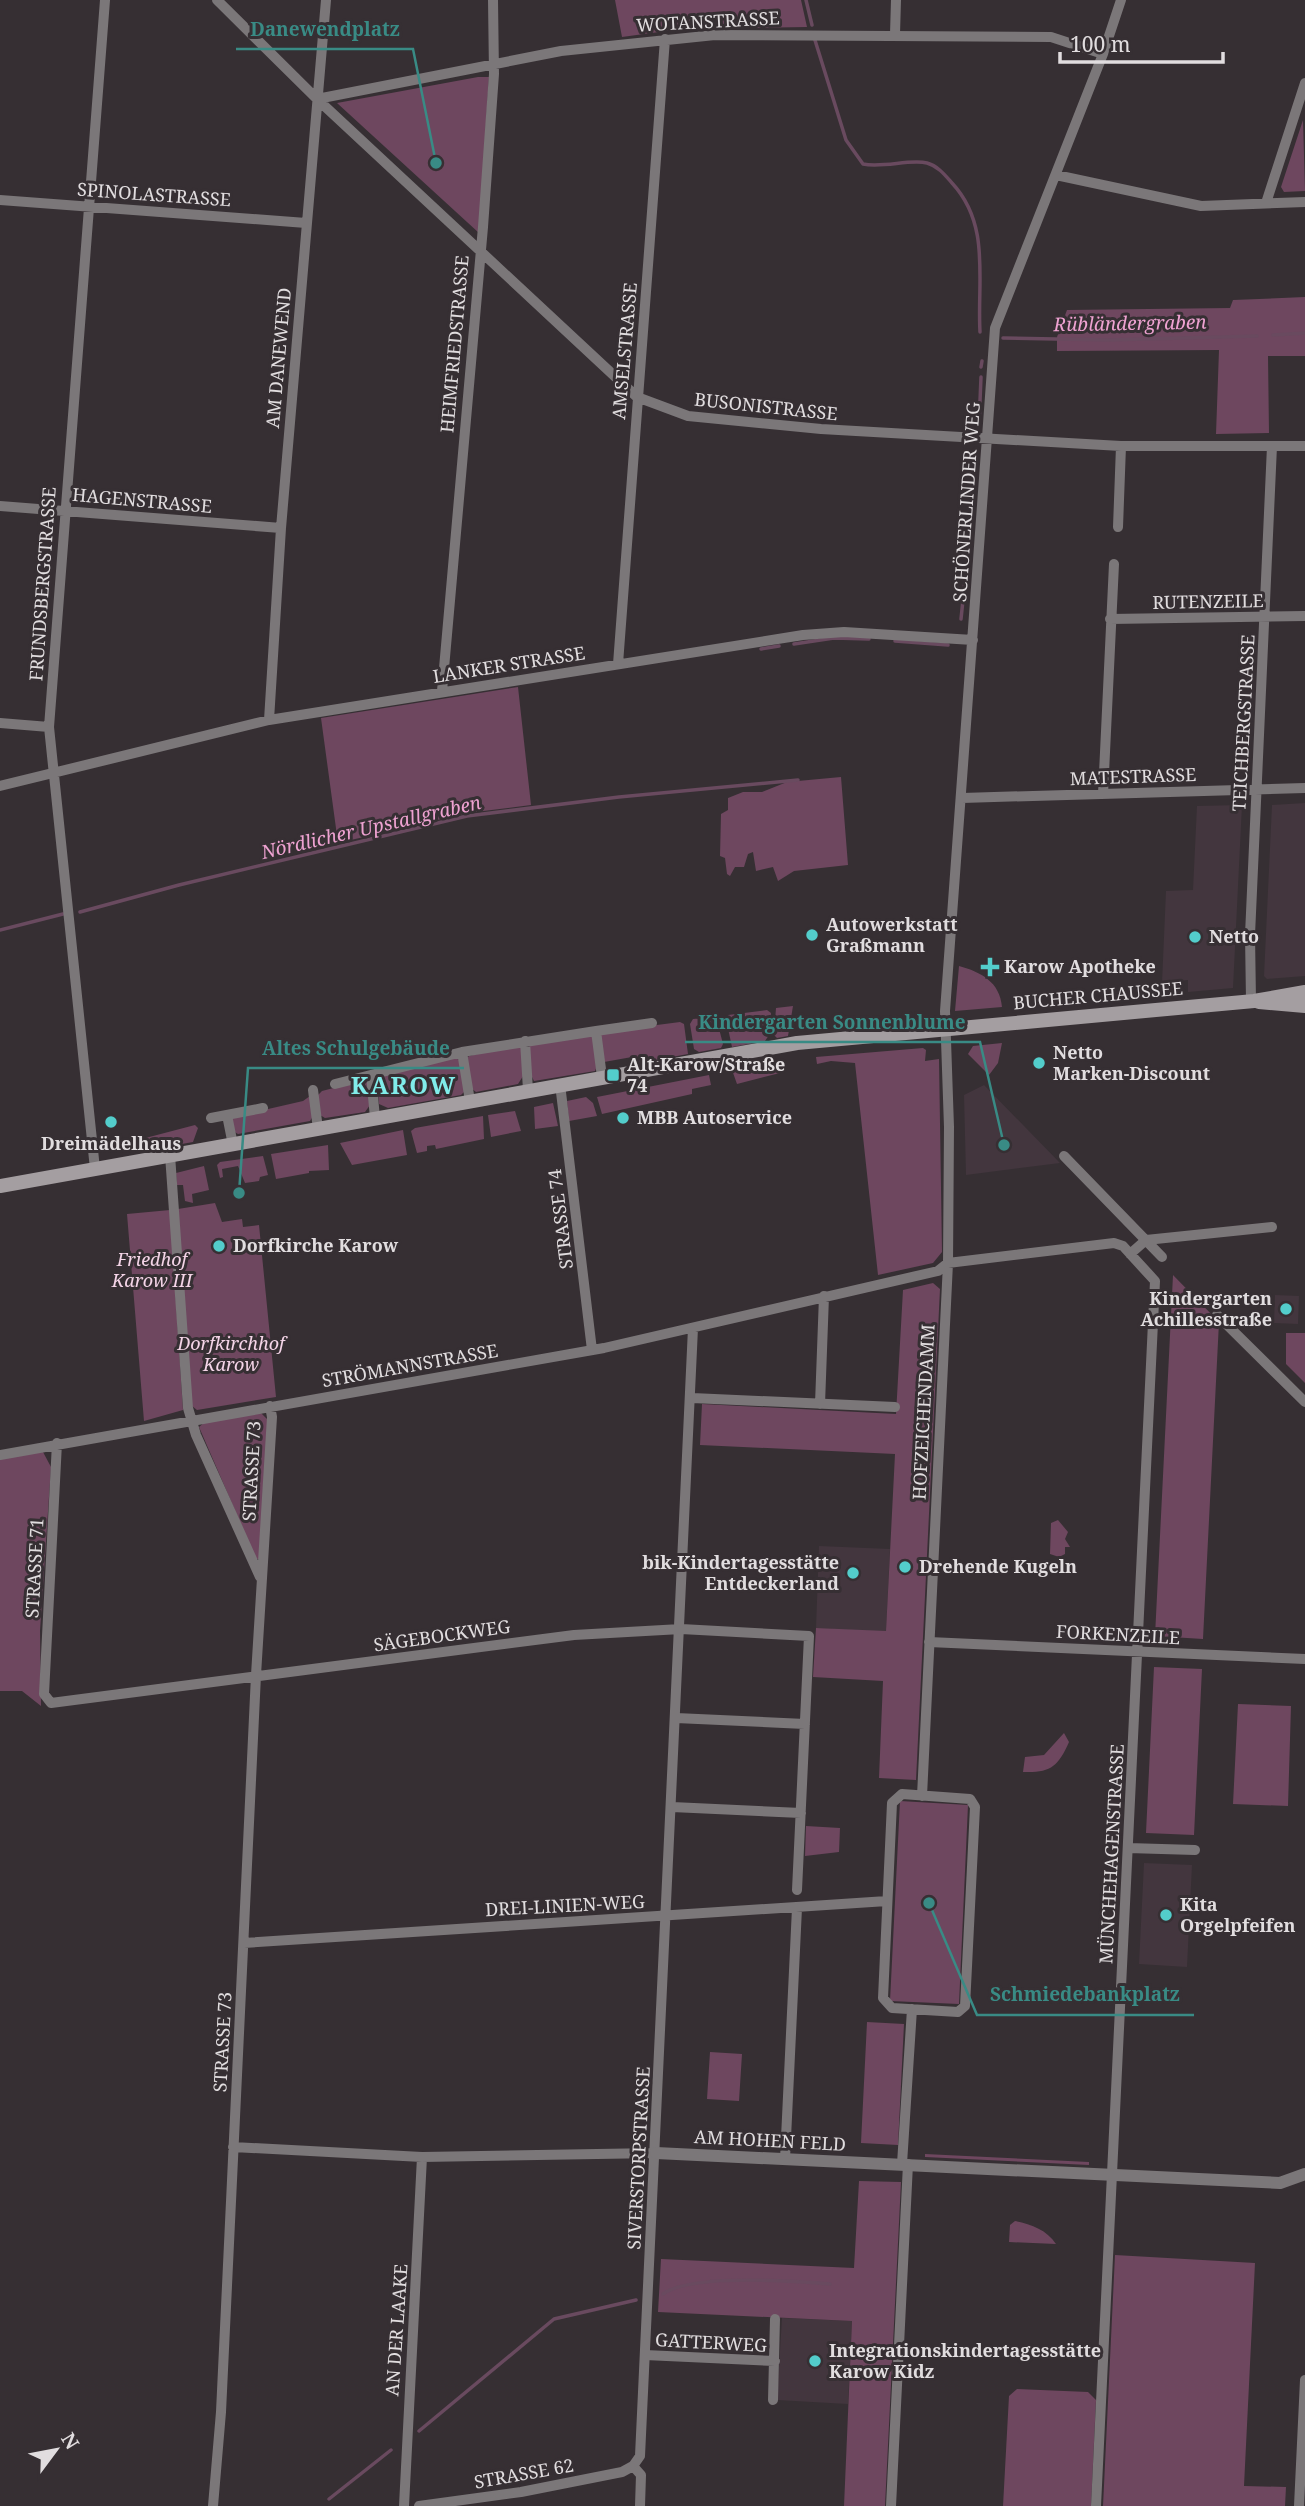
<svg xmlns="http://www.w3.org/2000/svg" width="1305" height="2506" viewBox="0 0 1305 2506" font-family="'Noto Serif',serif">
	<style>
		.built { fill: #43363e }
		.green { fill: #6e475f }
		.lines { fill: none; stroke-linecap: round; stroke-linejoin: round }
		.stream { stroke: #694a5f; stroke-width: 3.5 }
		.minor { stroke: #7b7779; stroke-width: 10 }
		.tertiary { stroke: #7b7779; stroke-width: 12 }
		.secondary { stroke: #a49ea1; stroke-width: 14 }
		.poi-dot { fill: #53cdcb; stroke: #362f33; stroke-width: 2.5 }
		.labels { text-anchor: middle; stroke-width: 6; stroke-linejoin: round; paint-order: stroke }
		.street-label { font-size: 18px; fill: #e1dddf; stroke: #362f33 }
		.poi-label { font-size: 18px; font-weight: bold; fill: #e1dddf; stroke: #362f33; text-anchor: start }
		.park-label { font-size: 18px; font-style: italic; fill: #f5d5e8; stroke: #362f33 }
		.water-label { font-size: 19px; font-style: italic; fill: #eea2d1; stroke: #362f33 }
		.district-label { font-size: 24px; font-weight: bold; letter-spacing: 2px; fill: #81ecea; stroke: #362f33 }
		.leader { fill: none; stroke: #398b85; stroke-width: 2.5 }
		.callout-dot { fill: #398b85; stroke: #362f33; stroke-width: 2.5 }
		.callout-label { font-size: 19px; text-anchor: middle; font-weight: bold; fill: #398b85; stroke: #362f33; stroke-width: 6; stroke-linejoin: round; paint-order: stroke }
	</style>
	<rect width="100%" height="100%" fill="#362f33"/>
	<path class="built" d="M1305,803v173l-38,3 -3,-3 8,-171z
		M1242,805l-9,183 -45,4v-12l-26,3 4,-92 27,-1 4,-84z
		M984,1085l76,78 -94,12 -2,-80z
		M1275,1295l24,1 -1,28 -24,-1z
		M819,1546l71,3 -4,83 -70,-4z
		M1144,1863l48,2 -5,102 -48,-3z
		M782,2318l70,3 -4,83 -71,-4z"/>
	<path class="green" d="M615,0h186l6,27 -126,2 -59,8z
		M478,77h11l-10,156 -142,-130z
		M1303,120l2,71 -21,1 -3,-5z
		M1305,297v59h-37l1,77 -53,1 3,-84 -162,1v-14l10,-27 163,-2 3,-8z
		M518,687l13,118 -64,8 -129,30 -17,-125z
		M841,777l7,88 -54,6 -16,10 -5,-14 -17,4 -3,-19 -5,2 -4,13h-9l-5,9 -3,-2 -2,-16 -5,-2 1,-42 7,-4v-12l15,-6h19l25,-10z
		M959,966c22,6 41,16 43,41l-47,4z
		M793,1006l-5,30 -11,2 -3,-3 2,-27z
		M767,1010l4,3 -2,22 -4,6 -33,6 -6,-28 2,-4z
		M716,1017l7,27 -2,4 -22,4 -5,-3 -4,-25 3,-5z
		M680,1022l4,2 4,30 -54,10 -2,-7 -28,5 -4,-26 3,-4z
		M589,1035l4,2 4,29 -2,5 -61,10 -4,-8 -1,-26 3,-5z
		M1002,1043l-4,20 -9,12 -21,-21 5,-8z
		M516,1045l7,4 2,24 -7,11 -42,8 -5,-4 -5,-29 3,-3z
		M923,1048l3,2 -1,11 14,-2 3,193 -9,11 -55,12 -23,-212 -24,-2 -14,3 -1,-7z
		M455,1057l5,4 5,30 -4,4 -73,13 -9,-4 -2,-23 4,-5z
		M780,1061l4,11 -47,12 -5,-14z
		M709,1075l2,10 -19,4v5l-90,20 -5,-17z
		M364,1080l4,3 2,22 -5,7 -40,6 -5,-3 -3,-19 5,-5z
		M310,1096l3,20 -3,5 -72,13 -5,-3 -2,-10 3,-4 69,-16z
		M586,1097l7,6 4,13 -28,5 -2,-20z
		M553,1103l5,23 -23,3 -1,-22z
		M515,1111l6,20 -30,6 -3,-22z
		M483,1116l1,23 -48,10 -1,-4 -8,1v5l-10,2 -6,-22 4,-3z
		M195,1125l3,3 -5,14 -56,10 -3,-3v-8z
		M403,1130l4,25 -55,10 -12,-22z
		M328,1145l1,25 -20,1v2l-33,6 -5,-25z
		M263,1156l5,19 -8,2 -1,4 -14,2 -7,-17 -16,3 1,8 -3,1 -3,-13 3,-3z
		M204,1166l5,24 -17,4 1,9 -8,-2 -2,-16h-6l-1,-12z
		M215,1203l7,19 20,-3 1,8 16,-2 17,172 -79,13 -5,-4 -14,-197z
		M170,1210l13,200 -39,11 -17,-207z
		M1173,1275l46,47 -16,317 -48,-3z
		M933,1283l7,6 -24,491 -37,-2 4,-97 -70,-4 3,-49 70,3 9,-177 -195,-9 2,-41 194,10 7,-124z
		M1286,1333h19v50l-19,-19z
		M261,1413l7,7 -9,139h-3l-57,-132 6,-5z
		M43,1452l8,15 -11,164 1,75 -19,-15h-22v-233z
		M1058,1520l10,12 -3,7 5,8h-5v7l-6,3 -9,-3 1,-31z
		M1154,1667l48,2 -8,166 -48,-2z
		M1238,1704l53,2 -3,100 -55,-2z
		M1064,1733l5,9c-11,25 -19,31 -46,30l2,-15 19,-2z
		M900,1801l68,4 -9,199 -69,-3z
		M806,1826l34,2 -1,24 -34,4z
		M867,2022l37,2 -6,121 -37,-2z
		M710,2052l32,2 -3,47 -32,-2z
		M925,2154l164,8v3l-164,-8z
		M859,2181l42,1 -16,324h-41l8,-185 -194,-9 3,-53 193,9z
		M1015,2221c16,3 32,9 41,23l-47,-2 1,-17z
		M1115,2255l140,8 -11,223 42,1 -1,19h-182z
		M1017,2389l71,3 8,8 -5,106h-88l6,-110z"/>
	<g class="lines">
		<path class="stream" d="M806,0l6,25
			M814,37l32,103 17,24c20,4 47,-5 64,-1 11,3 18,12 25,20 39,42 25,97 28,149
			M1273,335l32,-2
			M1003,338l106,2 148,-4
			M981,367l1,-6
			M979,425l2,-48
			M968,554l8,-100
			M961,619l5,-48
			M895,641l53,4
			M794,644l40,-6 35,1
			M761,649l18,-3
			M80,912l99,-27 288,-69 152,-19 179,-17
			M0,930l63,-16
			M663,2294c29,-21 130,-13 167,-10
			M419,2431l135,-112 82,-19
			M329,2499l62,-49"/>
		<path class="minor" d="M217,0l100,99 320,298 51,19 133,13 300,17h184
			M895,34l1,-34
			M317,99l244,-48 154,-16 336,2 52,17
			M1056,175l145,31 104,-4
			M0,200l306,23
			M1266,203l39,-120
			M0,506l281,22
			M1118,527l3,-81
			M1110,619l195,-3
			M618,664l47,-625
			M442,691l41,-464 11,-153 -1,-74
			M269,720l12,-192 45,-528
			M0,723l49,4
			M0,786l269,-66 534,-85 41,-3 129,8
			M1103,794l11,-230
			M962,798l343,-10
			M1251,1001l-1,-66 22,-489
			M525,1041l3,49
			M462,1052l8,49
			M371,1075l4,43
			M602,1077l-6,-46 56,-8
			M335,1084l127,-32 134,-21
			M560,1084l32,266
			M313,1090l5,39
			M227,1115l6,30
			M211,1118l52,-10
			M170,1155l18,253 8,27 64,142
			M1064,1156l98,101
			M95,1169l-46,-442 56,-727
			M1130,1254l16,-14 126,-13
			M1217,1315l88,87
			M692,1398l203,9
			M820,1404l4,-108
			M57,1443l-13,251 7,9 523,-68 107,-6 128,7 -12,254
			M0,1455l604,-107 334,-77 10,-8 166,-20 9,3 32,35 -59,1225
			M929,1642l376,17
			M676,1718l129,6
			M902,1794l68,5 5,8 -10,199 -7,6 -66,-4 -9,-10 9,-195z
			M922,1796l26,-533 1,-136 -4,-116 50,-683 108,-274 18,-54
			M672,1807l129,6
			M1128,1848l67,2
			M244,1943l643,-42
			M233,2147l189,10 234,-4
			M785,2159l12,-251
			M902,2164l10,-155
			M645,2355l130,6
			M773,2400l2,-81
			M633,2466l8,9 -1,31
			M213,2506l8,-94 35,-737 16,-258 -2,-11
			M404,2506l18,-349
			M419,2506l102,-14 101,-20 11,-6 7,-10 53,-1128
			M891,2506l17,-342
			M1299,2506l6,-126"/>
		<path class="tertiary" d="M656,2153l624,30 25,-9"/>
		<path class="secondary" d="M1259,1002l46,4
			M0,1186l797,-143 457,-42 51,-9"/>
	</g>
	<g class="poi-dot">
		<circle cx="812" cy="935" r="7"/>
		<circle cx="1195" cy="937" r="7"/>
		<path d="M986.5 956.5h7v7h7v7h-7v7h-7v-7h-7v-7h7z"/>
		<circle cx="1039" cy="1063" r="7"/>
		<rect x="606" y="1068" width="14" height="14" rx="3.5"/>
		<circle cx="623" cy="1118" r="7"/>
		<circle cx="111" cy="1122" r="7"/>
		<circle cx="219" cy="1246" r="7"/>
		<circle cx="1286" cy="1309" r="7"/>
		<circle cx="905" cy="1567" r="7"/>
		<circle cx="853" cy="1573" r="7"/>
		<circle cx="1166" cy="1915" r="7"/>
		<circle cx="815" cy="2361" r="7"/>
	</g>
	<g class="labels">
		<g class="street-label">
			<text transform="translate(708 22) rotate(-3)" y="6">WOTANSTRASSE</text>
			<text transform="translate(154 195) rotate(4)" y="6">SPINOLASTRASSE</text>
			<text transform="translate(455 344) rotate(-85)" y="6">HEIMFRIEDSTRASSE</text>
			<text transform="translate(625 351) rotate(-85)" y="6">AMSELSTRASSE</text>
			<text transform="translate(279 358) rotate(-85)" y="6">AM DANEWEND</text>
			<text transform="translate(766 407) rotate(6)" y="6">BUSONISTRASSE</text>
			<text transform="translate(142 501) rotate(5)" y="6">HAGENSTRASSE</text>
			<text transform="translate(967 502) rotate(-86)" y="6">SCHÖNERLINDER WEG</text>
			<text transform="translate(43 584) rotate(-86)" y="6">FRUNDSBERGSTRASSE</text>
			<text transform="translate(1208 602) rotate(-1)" y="6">RUTENZEILE</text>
			<text transform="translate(509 665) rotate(-9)" y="6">LANKER STRASSE</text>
			<text transform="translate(1244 723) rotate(-87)" y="6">TEICHBERGSTRASSE</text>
			<text transform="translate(1133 777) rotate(-2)" y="6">MATESTRASSE</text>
			<text transform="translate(1098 996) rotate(-5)" y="6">BUCHER CHAUSSEE</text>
			<text transform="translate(561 1219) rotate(-97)" y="6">STRASSE 74</text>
			<text transform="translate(410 1366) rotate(-10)" y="6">STRÖMANNSTRASSE</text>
			<text transform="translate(924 1412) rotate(-87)" y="6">HOFZEICHENDAMM</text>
			<text transform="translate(252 1471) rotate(-87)" y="6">STRASSE 73</text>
			<text transform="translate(35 1568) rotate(-87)" y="6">STRASSE 71</text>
			<text transform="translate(1118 1635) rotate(3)" y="6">FORKENZEILE</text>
			<text transform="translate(442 1636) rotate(-8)" y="6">SÄGEBOCKWEG</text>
			<text transform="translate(1112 1854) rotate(-87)" y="6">MÜNCHEHAGENSTRASSE</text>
			<text transform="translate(565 1906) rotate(-3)" y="6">DREI-LINIEN-WEG</text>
			<text transform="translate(223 2042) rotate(-87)" y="6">STRASSE 73</text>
			<text transform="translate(770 2141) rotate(3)" y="6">AM HOHEN FELD</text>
			<text transform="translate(639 2158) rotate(-87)" y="6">SIVERSTORPSTRASSE</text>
			<text transform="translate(397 2330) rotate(-86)" y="6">AN DER LAAKE</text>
			<text transform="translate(711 2343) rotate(3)" y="6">GATTERWEG</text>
			<text transform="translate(524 2474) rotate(-10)" y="6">STRASSE 62</text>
		</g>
		<g class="poi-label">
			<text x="826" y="931">Autowerkstatt<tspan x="826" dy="21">Graßmann</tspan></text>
			<text x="1209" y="943">Netto</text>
			<text x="1004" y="973">Karow Apotheke</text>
			<text x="1053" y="1059">Netto<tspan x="1053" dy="21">Marken-Discount</tspan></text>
			<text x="627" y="1071">Alt-Karow/Straße<tspan x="627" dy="21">74</tspan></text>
			<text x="637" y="1124">MBB Autoservice</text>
			<text x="111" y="1150" text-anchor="middle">Dreimädelhaus</text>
			<text x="233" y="1252">Dorfkirche Karow</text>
			<text x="1272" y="1305" text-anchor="end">Kindergarten<tspan x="1272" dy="21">Achillesstraße</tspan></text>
			<text x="839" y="1569" text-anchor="end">bik-Kindertagesstätte<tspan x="839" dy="21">Entdeckerland</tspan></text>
			<text x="919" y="1573">Drehende Kugeln</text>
			<text x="1180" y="1911">Kita<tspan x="1180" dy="21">Orgelpfeifen</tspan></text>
			<text x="829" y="2357">Integrationskindertagesstätte<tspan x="829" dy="21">Karow Kidz</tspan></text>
		</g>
		<g class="park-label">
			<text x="152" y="1266">Friedhof<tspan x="152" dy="21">Karow III</tspan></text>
			<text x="231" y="1350">Dorfkirchhof<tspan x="231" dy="21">Karow</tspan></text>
		</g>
		<g class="water-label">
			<text transform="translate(1130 323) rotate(-1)" y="7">Rübländergraben</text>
			<text transform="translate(371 827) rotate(-13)" y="7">Nördlicher Upstallgraben</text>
		</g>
		<g class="district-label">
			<text x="404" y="1094">KAROW</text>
		</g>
	</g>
	<path class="leader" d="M436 163L413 49H236M1004 1145L980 1042H685M239 1193L248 1068H464M929 1903L977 2015H1194"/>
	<g class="callout-dot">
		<circle cx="436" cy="163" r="7"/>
		<circle cx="1004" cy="1145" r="7"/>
		<circle cx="239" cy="1193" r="7"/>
		<circle cx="929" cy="1903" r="7"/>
	</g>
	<g class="callout-label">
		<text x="325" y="36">Danewendplatz</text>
		<text x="832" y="1029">Kindergarten Sonnenblume</text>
		<text x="356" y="1055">Altes Schulgebäude</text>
		<text x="1085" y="2001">Schmiedebankplatz</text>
	</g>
	<g transform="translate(56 2450) rotate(58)" stroke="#362f33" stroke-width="5" paint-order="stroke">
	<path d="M0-5L12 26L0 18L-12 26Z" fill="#e1dddf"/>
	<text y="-10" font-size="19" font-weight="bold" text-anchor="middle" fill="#e1dddf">N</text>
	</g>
	<path d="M1060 52v10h163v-10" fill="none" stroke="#e1dddf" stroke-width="3.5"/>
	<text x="1070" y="52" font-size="21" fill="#e1dddf" stroke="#362f33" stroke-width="5" paint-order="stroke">100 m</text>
</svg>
